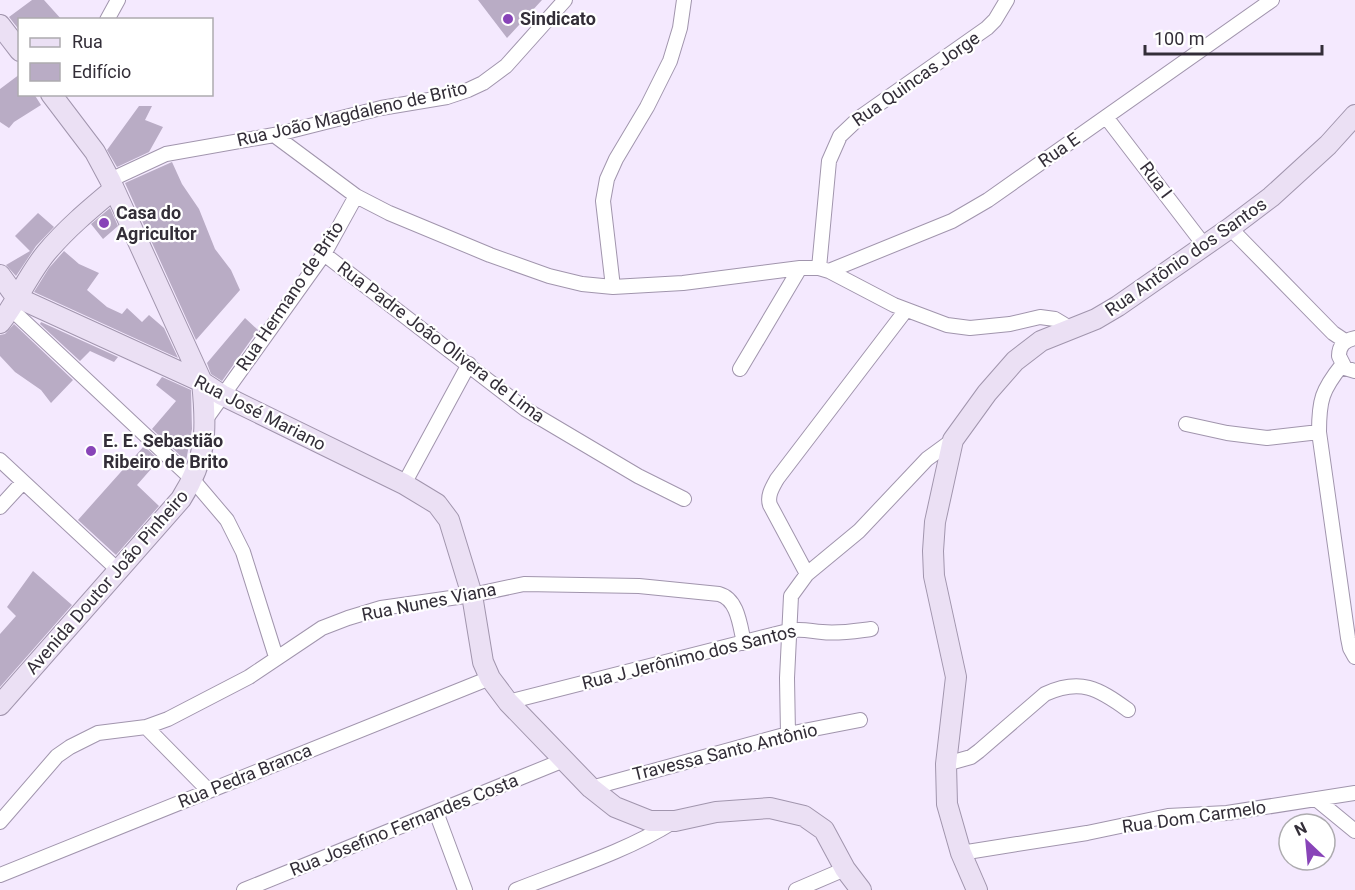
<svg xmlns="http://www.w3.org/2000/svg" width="1355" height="890" viewBox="0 0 1355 890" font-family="Roboto,sans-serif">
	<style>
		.building { fill: #b9acc5 }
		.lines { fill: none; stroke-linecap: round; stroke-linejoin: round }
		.street-casing { stroke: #a195ad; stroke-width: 16 }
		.secondary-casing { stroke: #a195ad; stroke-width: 22 }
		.street { stroke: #fff; stroke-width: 14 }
		.secondary { stroke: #ebe0f4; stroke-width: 20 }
		.poi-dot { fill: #8844b8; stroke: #fff; stroke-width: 2 }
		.labels { text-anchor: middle; stroke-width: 4.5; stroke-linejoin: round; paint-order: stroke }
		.poi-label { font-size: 18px; font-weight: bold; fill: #332e38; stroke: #fff; text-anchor: start }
		.street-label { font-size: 18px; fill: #332e38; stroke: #fff }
	</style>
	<rect width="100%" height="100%" fill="#f4e9fe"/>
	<path class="building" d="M32,0h12l18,20h-42v11l-11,-14z
		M478,0h64l-35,38z
		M20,74v20h14l7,11 -27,17 -5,6 -9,-6v-33z
		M139,106h13l-7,14 18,7 -14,25 -32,15 -10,-17z
		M172,162l10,22 17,25 16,40 16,21 9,20 -44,50 -71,-157z
		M110,208l8,18 -15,13 -12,-15z
		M38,213l16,14 -18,19 -20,30 -10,-11 24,-14 -15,-15z
		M64,251l15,13 20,9 -12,17 20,17 15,7 5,-6 15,14 7,-7 15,13 14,30 -144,-66 15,-24z
		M245,318l13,12 -36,51 -11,-7 -4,-11z
		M41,322l77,35 -4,5 -24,-11 -10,10 -40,-37z
		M14,324l59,56 -22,23 -10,-13 -26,-18 -15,-16v-21l5,-1z
		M162,377l29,13 1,39 -6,32 -34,-32 24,-28 -20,-16z
		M144,446l15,14 -22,25 22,21 -43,49 -38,-35z
		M33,571l39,34 -72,82v-53l16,-18 -9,-9z"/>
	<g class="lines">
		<g class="street-casing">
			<path id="street" d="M107,20l11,-20
				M1106,117l98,128
				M274,135l82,61 33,17 101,42 59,21 33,8 31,3 70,-4 117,-15h19l10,3 65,34 53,20 23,3 40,-4 30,-7 15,2 15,9
				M110,180l56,-26 108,-19 107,-27 66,-11 21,-7 15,-7 23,-17 59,-66
				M1230,228l103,105 12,8
				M324,254l201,155 113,67 46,23
				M819,268l10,-107 11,-25 19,-18 128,-90 8,-8 12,-20
				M829,271l123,-50 36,-21 284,-200
				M613,287l-10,-86 4,-22 9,-20 31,-52 23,-46 10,-33 4,-28
				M11,309l182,171 34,40 16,32 33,105
				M1355,338c-10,2 -16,7 -16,18l6,12 10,3
				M1342,365c-20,25 -23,35 -23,67l29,206 2,10 5,9
				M740,369l60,-101
				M206,419l118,-165 32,-58
				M1186,424l41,9 40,5 52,-6
				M0,460l118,110
				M404,484l65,-120
				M0,507l23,-25
				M807,574l-37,-69c-3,-9 2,-17 7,-26l129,-169
				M508,702l280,-71c13,-3 21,0 34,1 16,2 33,-1 49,-3
				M146,727l62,63
				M788,734l-1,-56 4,-82 16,-22 52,-43 68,-72 26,-19
				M946,764l25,-7 8,-6 66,-57c35,-16 53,-6 83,16
				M591,788l197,-54 72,-14
				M1316,799l39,32
				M436,812l29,78
				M0,822l57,-66 13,-9 28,-14 48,-6 22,-8 81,-42 73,-49 26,-10 33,-10 91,-13 52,-11 115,2 80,8c19,5 21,32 25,49
				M961,853l126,-20 81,-17 59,-3 128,-20
				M0,875l490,-197
				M244,890l320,-130
				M516,890c53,-21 109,-38 157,-68
				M796,890l49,-21"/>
		</g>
		<g class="secondary-casing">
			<path id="secondary" d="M0,25l20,26
				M0,275l16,22 186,85 20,13 182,89 33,20 12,16 23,75 11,67 7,16 18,24 83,86 24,19 35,14h25l41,-9 54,-4 34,8 20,14 21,39 16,21
				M0,323c17,-21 28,-48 46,-70 20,-24 44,-44 68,-64
				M0,705l181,-206c26,-41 26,-69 21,-117l-92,-202 -15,-28 -44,-58
				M977,890l-16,-37 -14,-49 -1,-40 10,-87 -22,-101 -1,-25 2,-29 18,-82 34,-47 28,-32 26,-20 55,-22 22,-13 112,-78 41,-31 57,-52 27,-30"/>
		</g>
		<use href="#street" class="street"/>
		<use href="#secondary" class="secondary"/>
	</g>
	<g class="poi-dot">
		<circle cx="508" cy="19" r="6"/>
		<circle cx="104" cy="223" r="6"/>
		<circle cx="91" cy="451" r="6"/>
	</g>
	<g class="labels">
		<g class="poi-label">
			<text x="520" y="25">Sindicato</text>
			<text x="116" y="219">Casa do<tspan x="116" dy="21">Agricultor</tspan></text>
			<text x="103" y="447">E. E. Sebastião<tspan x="103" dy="21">Ribeiro de Brito</tspan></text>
		</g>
		<g class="street-label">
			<text transform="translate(916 79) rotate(-35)" y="6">Rua Quincas Jorge</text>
			<text transform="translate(352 114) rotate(-13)" y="6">Rua João Magdaleno de Brito</text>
			<text transform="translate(1059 150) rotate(-35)" y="6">Rua E</text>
			<text transform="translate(1156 180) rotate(53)" y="6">Rua I</text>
			<text transform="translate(1186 257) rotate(-35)" y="6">Rua Antônio dos Santos</text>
			<text transform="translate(290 296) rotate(-56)" y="6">Rua Hermano de Brito</text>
			<text transform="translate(441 342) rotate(37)" y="6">Rua Padre João Olivera de Lima</text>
			<text transform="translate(260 413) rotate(27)" y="6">Rua José Mariano</text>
			<text transform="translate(107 582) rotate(-49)" y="6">Avenida Doutor João Pinheiro</text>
			<text transform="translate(429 602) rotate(-11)" y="6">Rua Nunes Viana</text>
			<text transform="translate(689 657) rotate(-14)" y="6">Rua J Jerônimo dos Santos</text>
			<text transform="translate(725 752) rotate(-14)" y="6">Travessa Santo Antônio</text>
			<text transform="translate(245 776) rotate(-22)" y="6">Rua Pedra Branca</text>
			<text transform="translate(1194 817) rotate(-8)" y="6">Rua Dom Carmelo</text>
			<text transform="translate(404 825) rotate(-22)" y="6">Rua Josefino Fernandes Costa</text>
		</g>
	</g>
	<rect x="18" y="18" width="195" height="78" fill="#ffffff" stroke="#adabaf" stroke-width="1.5"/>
	<rect x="30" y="38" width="30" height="9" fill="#ebe0f4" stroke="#adabaf" stroke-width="1.5"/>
	<text x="72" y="48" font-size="18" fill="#332e38">Rua</text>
	<rect x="30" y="63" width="30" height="18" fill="#b9acc5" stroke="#adabaf" stroke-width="1.5"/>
	<text x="72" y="78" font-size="18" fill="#332e38">Edifício</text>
	<g transform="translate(1307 842) rotate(334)"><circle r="28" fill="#ffffff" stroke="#adabaf" stroke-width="1.5"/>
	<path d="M0-4.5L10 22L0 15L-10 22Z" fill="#8844b8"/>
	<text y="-9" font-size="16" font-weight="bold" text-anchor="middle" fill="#332e38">N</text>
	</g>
	<path d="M1145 45v9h177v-9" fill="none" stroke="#332e38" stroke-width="3"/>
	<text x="1154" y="45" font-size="18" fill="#332e38" stroke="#ffffff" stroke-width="4.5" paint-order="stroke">100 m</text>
</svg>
